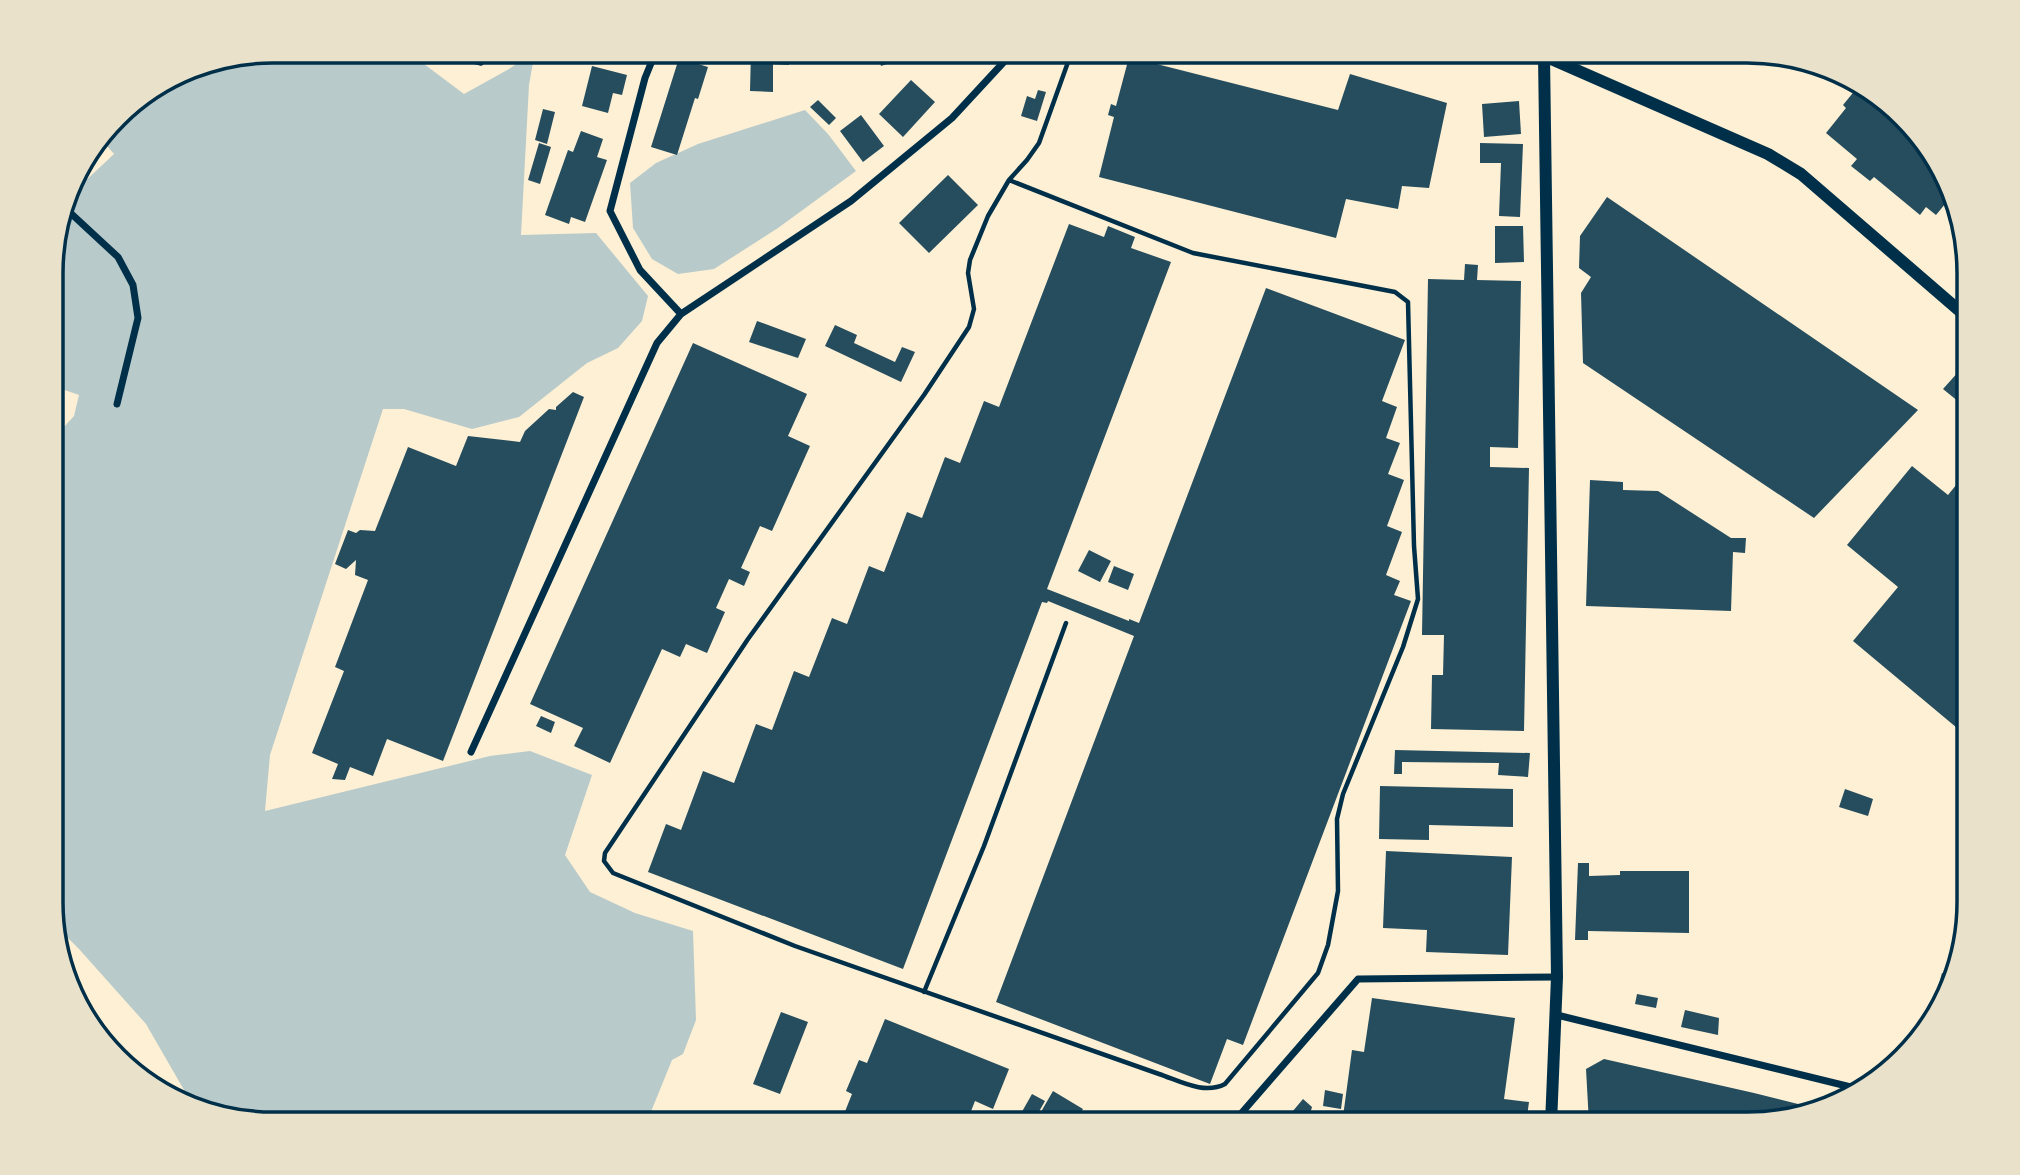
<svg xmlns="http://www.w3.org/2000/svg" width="2020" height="1175" viewBox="0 0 2020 1175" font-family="'Space Grotesk',sans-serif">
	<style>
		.green { fill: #b9caca }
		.building { fill: #264d5e }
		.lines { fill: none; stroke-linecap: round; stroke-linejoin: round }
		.path { stroke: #003049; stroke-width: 3.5 }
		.service { stroke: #003049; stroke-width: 4.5 }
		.minor { stroke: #003049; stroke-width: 7 }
		.secondary { stroke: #003049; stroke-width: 12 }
		.rim { fill: none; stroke: #003049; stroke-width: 3.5 }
	</style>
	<rect width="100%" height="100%" fill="#fdf0d5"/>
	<path class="green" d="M273,51h148l3,13 40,30 45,-25 26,-18 -6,34 -8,150 75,-2 52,63 -6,25 -24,27 -31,15 -68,54 -47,12 -68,-20h-21l-113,346 -5,56 225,-55 40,-5 62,24 -27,80 25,37 45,21 58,18 3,89 -13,34 -11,6 -26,64h-374l-81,-22 -45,-78 -67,-75 -26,-26v-484l21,-23 5,-21 -26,-9v-142l13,-45 48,-45 -13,-15 25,-33 62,-38z
		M805,110l23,24 28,37 -78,57 -64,41 -36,5 -26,-15 -19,-31 -3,-45 26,-20 42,-19z"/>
	<path class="building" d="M751,51h38v14l-16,-1v28l-23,-1z
		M812,51h26l-1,9 -26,-2z
		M886,51h13l3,8 -21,7 -4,-12z
		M1129,57l209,53 12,-36 97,29 -18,85 -27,-2 -4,23 -52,-10 -10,39 -237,-61 15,-60 -6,-2 3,-11 5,2z
		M679,58l29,9 -10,32 -3,-1 -18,57 -26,-8z
		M592,66l35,9 -5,20 -9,-2 -5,20 -26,-7z
		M911,80l24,22 -32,35 -24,-23z
		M1861,83l78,78 11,37 -14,17 -10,-8 -6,8 -46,-38 -4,4 -19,-15 6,-7 -31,-26 20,-25 -3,-3z
		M1038,90l8,2 -9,29 -16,-5 6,-20 8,3z
		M818,100l18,18 -7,7 -19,-18z
		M1519,101l2,33 -37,3 -2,-33z
		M543,109l12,3 -8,32 -12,-4z
		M861,115l23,31 -21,16 -23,-31z
		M581,131l22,8 -6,18 10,3 -22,62 -14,-5 -2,7 -24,-9 23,-65 5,2z
		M539,143l12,4 -11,37 -12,-4z
		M1480,143l43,1 -3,73 -21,-1 2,-53h-21z
		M948,175l30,30 -49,48 -30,-30z
		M1607,197l311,213 -104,108 -231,-155 -2,-70 10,-16 -12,-9 1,-32z
		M1069,224l35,13 4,-11 27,11 -4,11 40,14 -124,327 82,32v-2l10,4 127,-335 139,52 -23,61 15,6 -11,31 14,5 -12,31 16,6 -17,46 15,6 -16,43 14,6 -6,14 17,6 -168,444 -16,-6 -17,45 -214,-82 138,-366 -86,-35 -1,2 -5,-1 -139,367 -255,-97 18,-48 15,6 22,-59 31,12 22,-59 16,6 22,-59 15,6 23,-59 15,6 22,-58 15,6 23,-60 15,6 23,-61 15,6 24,-62 15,6z
		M1495,226h28l1,36 -29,1z
		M1465,264l13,1 -1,15 44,1 -3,167 -28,-1v20l39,1 -5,263 -93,-2 1,-54h11l1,-40h-22l6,-356 36,1z
		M757,321l49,18 -8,19 -49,-16z
		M835,325l22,10 -3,8 41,19 7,-15 13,5 -14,30 -76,-36z
		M693,343l114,51 -19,42 22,10 -38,85 -12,-5 -19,42 9,4 -6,14 -15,-7 -13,29 9,4 -18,41 -21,-9 -6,13 -18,-8 -52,114 -36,-17 9,-18 -53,-24z
		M1960,370l9,8v13l-10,11 -16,-13z
		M573,392l11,5 -141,364 -56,-22 -14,37 -23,-9 -5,13 -13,-1 6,-15 -26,-11 32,-82 -9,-4 33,-87 -13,-5 1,-15 -10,9 -11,-5 13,-34 8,3 4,-3 15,1 33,-84 48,19 12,-30 52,6 5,-11 24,-22 7,1v-3z
		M1912,466l36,29 17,-21 4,3v261l-116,-97 45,-54 -51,-42z
		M1590,480l33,2v8l35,1 73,47h15l-1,15 -12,-1 -2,59 -145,-5z
		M1089,550l22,11 -11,21 -22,-11z
		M1114,566l20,8 -6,16 -20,-8z
		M541,716l14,6 -4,11 -15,-7z
		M1395,750l135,3 -2,24 -30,-2 1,-12 -97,-1v12h-8z
		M1380,786l133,3v38l-84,-2v15l-50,-1z
		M1845,789l28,10 -5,17 -29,-9z
		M1386,851l126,6 -4,98 -82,-3 1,-22 -44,-2z
		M1578,863h11v13l31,-1v-4h69v62l-101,-2v9h-13z
		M1942,973l9,3 -12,38 -12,12z
		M1637,994l21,4 -2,10 -21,-4z
		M1372,998l143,20 -11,81 25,3 -3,22h-184l10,-74 12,2z
		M1685,1010l34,8 -1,17 -37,-8z
		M781,1012l27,10 -28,72 -27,-10z
		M885,1019l124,50 -16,40 -18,-8 -9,23h-112l-12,-5 10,-25 -6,-3 13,-31 8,3z
		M1604,1059l150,34 60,15 -53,16h-167l-5,-1 -3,-54z
		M1325,1090l18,4 -2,15 -18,-3z
		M1053,1091l30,18 -9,15h-40z
		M1032,1094l13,7 -13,23h-17z
		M1303,1099l9,8 -5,17h-25z"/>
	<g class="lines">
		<path class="path" d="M453,51l5,7 23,6 18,-13"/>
		<path class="service" d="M1009,180l184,73 202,39 13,10 6,244 4,53 -15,48 -60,147 -6,25 1,72 -10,54 -10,28 -93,111c-21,11 -45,-3 -66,-10l-364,-128 -182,-73 -9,-12 1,-8 143,-214 176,-244 45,-68 5,-18 -6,-36 2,-13 18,-44 21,-36 18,-20 12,-17 33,-92
			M924,992l60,-146 82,-223"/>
		<path class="minor" d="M656,51l-11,27 -35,133 30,59 41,44
			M64,207l54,50 15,28 5,33 -21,86
			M471,752l186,-409 24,-29 170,-113 101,-83 62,-67
			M1557,1015l306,75
			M1232,1124l126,-145 199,-2"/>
		<path class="secondary" d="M1533,51l235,103 33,20 168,145
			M1544,56l13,921 -6,147"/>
	</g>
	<path d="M0 0H2020V1175H0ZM273 63H1747A210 210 0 0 1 1957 273V902A210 210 0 0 1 1747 1112H273A210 210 0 0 1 63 902V273A210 210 0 0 1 273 63Z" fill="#e9e1ca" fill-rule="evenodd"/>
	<path class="rim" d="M273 63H1747A210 210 0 0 1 1957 273V902A210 210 0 0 1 1747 1112H273A210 210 0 0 1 63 902V273A210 210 0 0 1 273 63Z"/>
</svg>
